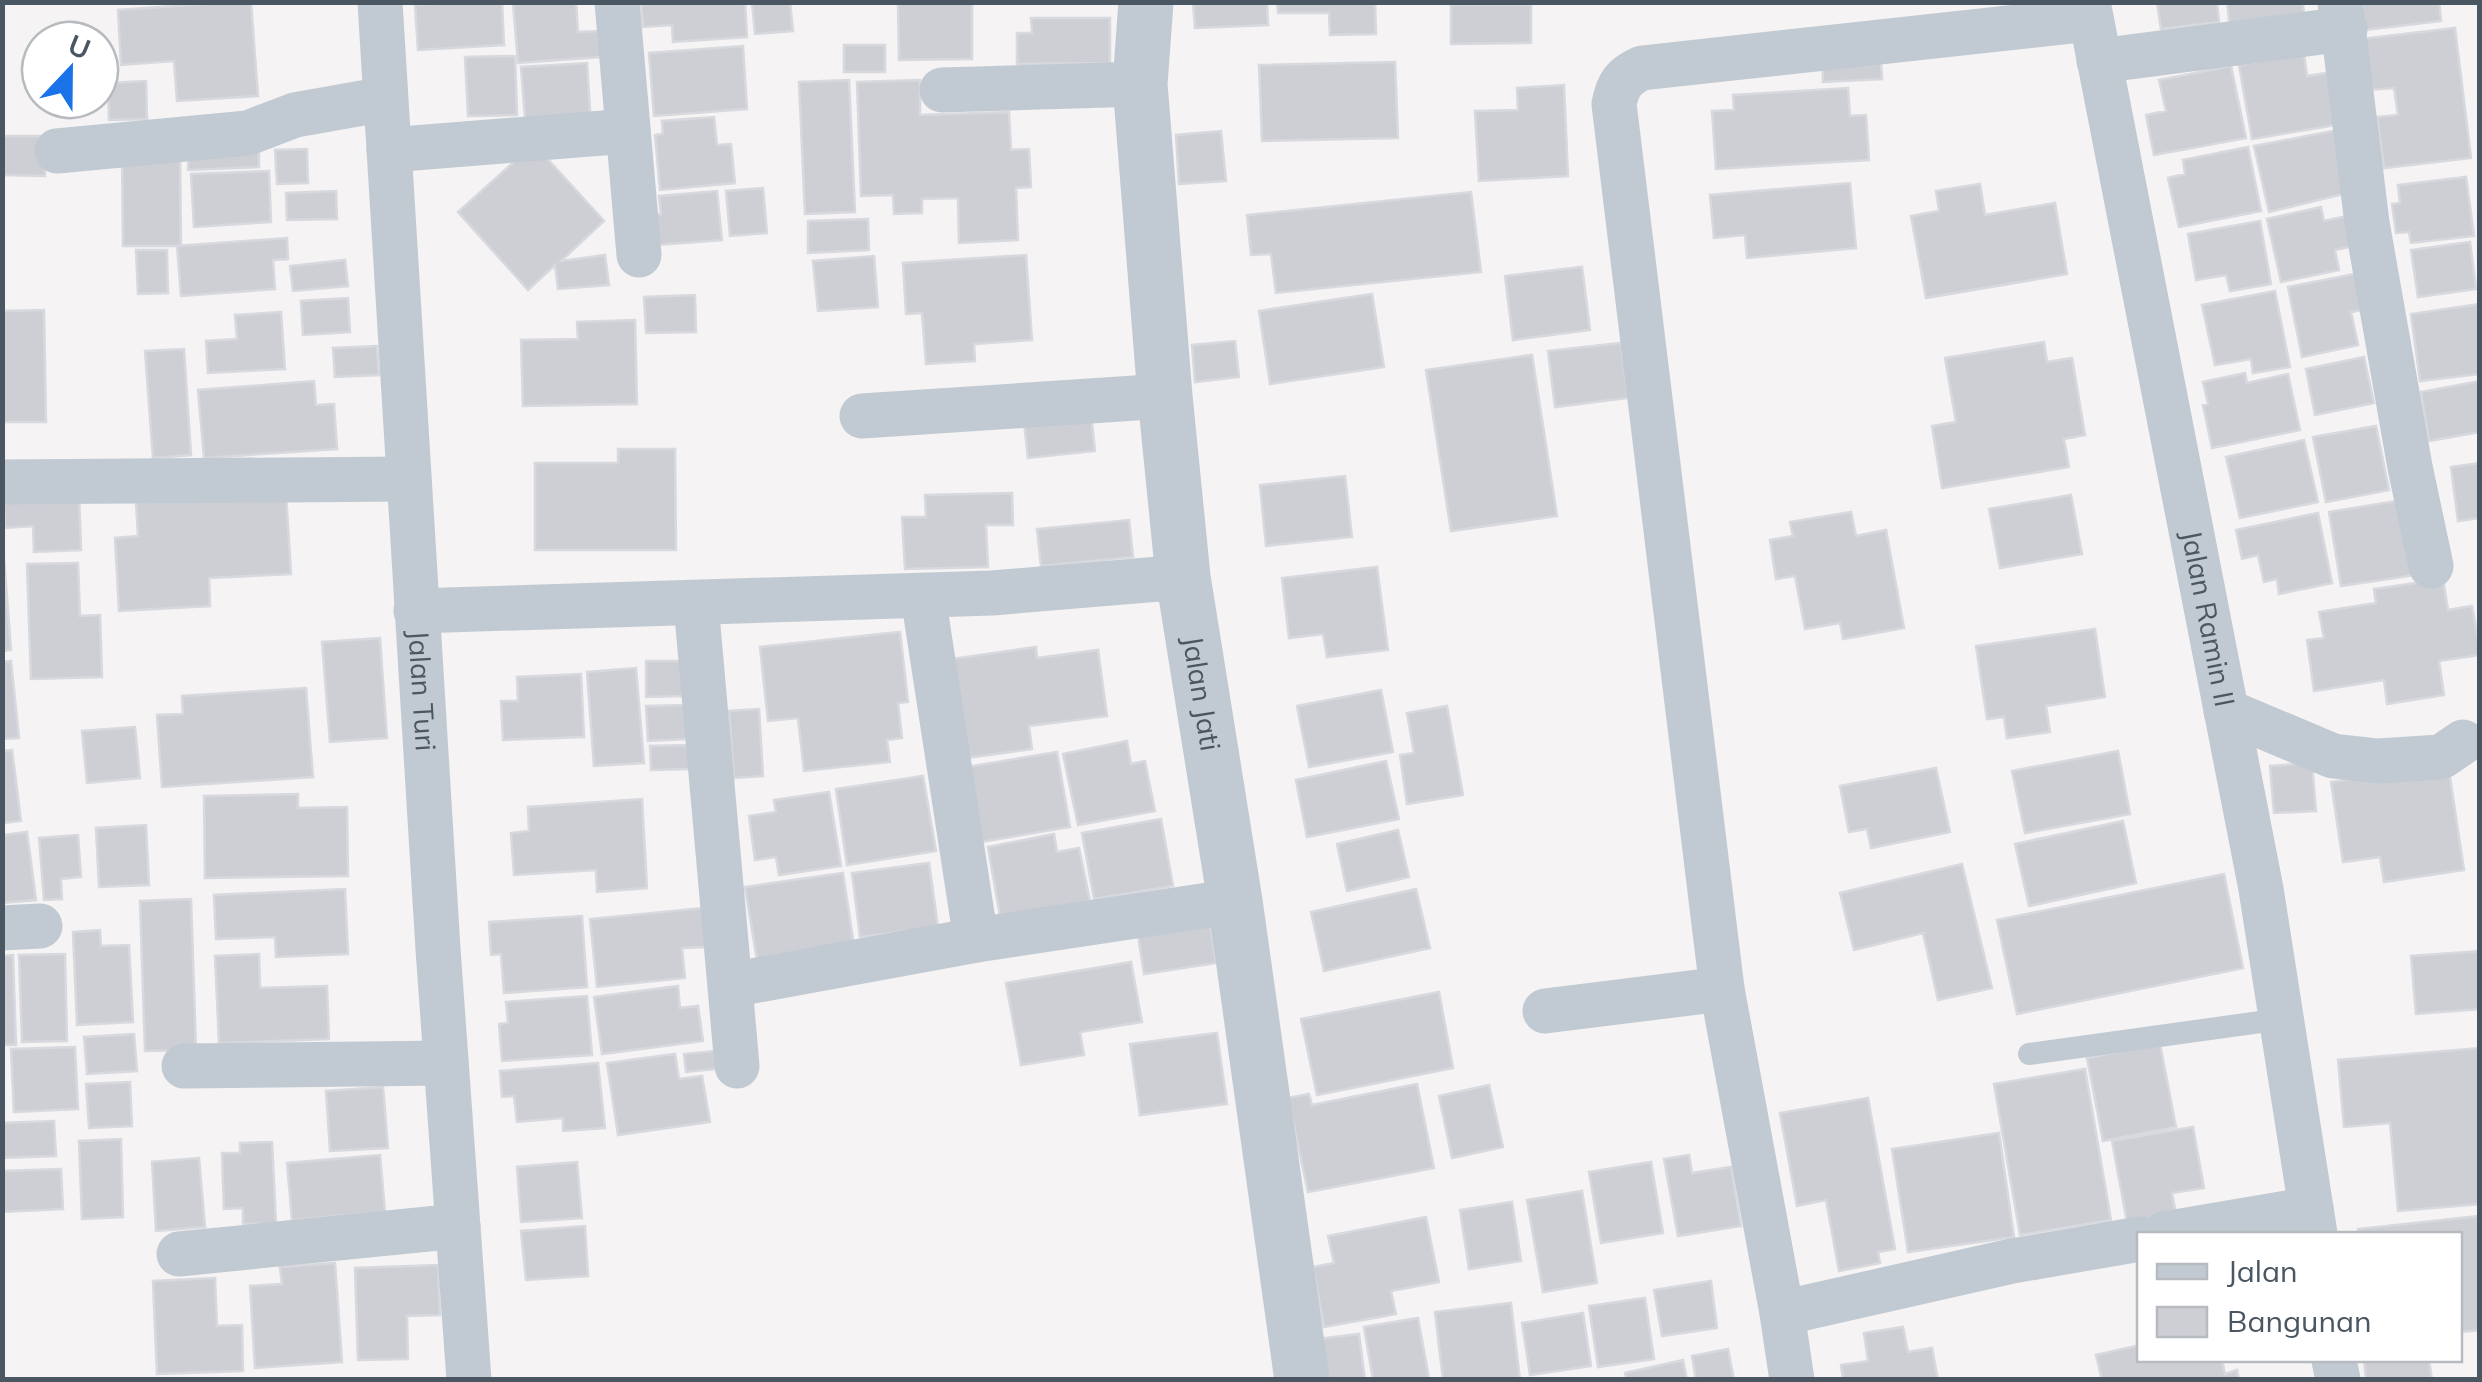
<svg xmlns="http://www.w3.org/2000/svg" width="2482" height="1382" viewBox="0 0 2482 1382" font-family="Mulish,sans-serif">
	<style>
		.building { fill: #cdcfd5; stroke: #d7d9de; stroke-width: 2.5 }
		.lines { fill: none; stroke-linecap: round; stroke-linejoin: round }
		.service { stroke: #c1cad2; stroke-width: 22 }
		.minor { stroke: #c1cad2; stroke-width: 45 }
		.tertiary { stroke: #c1cad2; stroke-width: 55 }
		.labels { text-anchor: middle; stroke-width: 9; stroke-linejoin: round; paint-order: stroke }
		.street-label { font-size: 28px; fill: #4a5661; stroke: #fff }
	</style>
	<rect width="100%" height="100%" fill="#f5f3f3"/>
	<path class="building" d="M234,2h17l7,94 -81,5 -3,-40 -53,4 -3,-55z
		M466,2h36l2,43 -86,5 -3,-45z
		M513,2h63l2,30 21,-1 2,26 -83,6z
		M641,2h104l2,35 -74,5 -1,-17 -29,2z
		M752,2h38l3,29 -38,3z
		M898,2h74v57l-73,1z
		M1193,2h74l1,23 -73,3z
		M1277,2h98l1,32 -46,1 -1,-22h-51z
		M2157,2h60l2,20 -58,7z
		M2227,2h76l1,15 -74,10z
		M2362,2h77l2,19 -77,9z
		M1451,5h80v38l-80,1z
		M1031,18h79v45l-93,1v-31h15z
		M2455,28l16,130 -87,10 -7,-51 21,-2 -4,-27 -27,2 -6,-51z
		M844,45h41v27h-41z
		M743,46l4,63 -93,7 -5,-63z
		M1880,48l2,31 -59,3 -1,-31z
		M2304,54l3,22 20,-3 9,52 -84,14 -13,-74z
		M515,56l2,59 -49,1 -3,-59z
		M1395,62l3,76 -136,3 -3,-76z
		M587,63l4,62 -65,5 -5,-63z
		M2231,66l15,72 -92,17 -8,-40 20,-4 -7,-31z
		M849,80l6,132 -50,2 -6,-132z
		M920,80v35l89,-3 2,38 18,-1 2,38 -15,1 2,52 -59,3 -1,-45 -36,1v14l-28,1 -1,-19 -32,1 -4,-114z
		M146,81l1,38 -38,1 -1,-37z
		M1564,85l4,91 -89,5 -4,-70 43,-1 -1,-22z
		M1848,88l2,28 16,-1 3,45 -153,9 -4,-58 22,-1 -1,-15z
		M714,117l3,28 14,-1 4,39 -75,7 -5,-55 8,-1 -1,-13z
		M2338,130l13,62 -82,20 -15,-66z
		M1221,131l5,50 -47,3 -3,-49z
		M2,136h44l-1,40 -43,-1z
		M259,138v29l-71,3 1,-25z
		M534,144l70,77 -43,40 44,-6 4,30 -51,4 -3,-24 -27,25 -70,-78z
		M2248,147l13,64 -82,16 -11,-49 17,-4 -2,-14z
		M307,149l1,34 -31,1 -2,-34z
		M122,153h58l1,93h-58z
		M269,171l2,51 -77,5 -3,-53z
		M2466,177l8,59 -63,7 -2,-11 -13,1 -4,-29 8,-1 -2,-18z
		M1850,183l6,65 -109,10 -2,-23 -31,3 -4,-43z
		M1980,184l5,31 70,-12 12,71 -141,24 -15,-82 28,-5 -3,-20z
		M763,188l4,45 -37,3 -4,-45z
		M336,191l1,28 -50,1 -1,-27z
		M717,191l5,49 -65,5 -3,-30 7,-1 -2,-18z
		M1471,192l10,80 -205,21 -5,-39 -20,1 -4,-40z
		M2321,207l3,14 23,-5 7,30 -19,4 4,20 -58,12 -14,-63z
		M868,219l1,31 -61,3v-32z
		M2260,221l11,63 -41,7 -4,-16 -30,5 -8,-46z
		M287,238l1,21 -15,1 2,29 -94,7 -4,-50z
		M2470,242l6,47 -58,8 -7,-47z
		M136,250h31l1,43 -30,1z
		M1026,255l6,85 -58,4 1,17 -49,3 -4,-51 -16,1 -3,-51z
		M874,256l4,51 -60,4 -5,-50z
		M345,260l3,26 -55,5 -3,-25z
		M1582,267l8,63 -77,10 -8,-64z
		M2360,273l8,36 -17,3 7,33 -56,12 -14,-70z
		M2275,291l15,76 -37,6 -2,-14 -36,6 -13,-60z
		M1372,294l12,73 -114,17 -11,-73z
		M695,295l1,37 -50,1 -2,-36z
		M348,298l2,34 -47,3 -2,-34z
		M2480,304v70l-60,7 -9,-67z
		M44,310l2,112h-44v-111z
		M281,312l4,57 -77,4 -2,-32 31,-2 -2,-24z
		M635,320l2,84 -114,2 -2,-66 57,-1 -1,-17z
		M1235,341l4,36 -44,5 -3,-37z
		M2044,342l3,20 25,-4 13,77 -21,4 5,28 -127,21 -10,-62 24,-4 -11,-64z
		M1621,343l7,55 -73,9 -7,-56z
		M377,346l2,29 -44,2 -2,-29z
		M184,349l7,106 -38,3 -8,-107z
		M1532,355l25,161 -106,15 -25,-161z
		M2364,357l10,46 -59,12 -9,-46z
		M2245,373l2,10 41,-9 12,56 -88,18 -9,-43 5,-1 -5,-22z
		M314,381l2,24 18,-1 3,45 -133,9 -6,-68z
		M2480,381v51l-51,9 -8,-49z
		M1090,406l5,45 -67,7 -5,-45z
		M2376,426l13,64 -63,12 -13,-65z
		M2304,440l14,62 -78,16 -14,-61z
		M618,449h57l1,101h-141v-87h83z
		M2480,463v55l-22,3 -7,-54z
		M1345,476l7,61 -86,9 -6,-61z
		M286,493l5,81 -82,4 1,28 -91,5 -4,-73 23,-2 -2,-34z
		M1012,493l1,32h-27l2,42 -83,2 -3,-52h24l-1,-22z
		M79,495l2,55 -47,2 -1,-26 -28,2 -1,-31z
		M2071,495l11,59 -82,14 -11,-59z
		M2403,500l12,75 -74,11 -12,-74z
		M1851,512l5,24 30,-6 18,98 -61,11 -3,-16 -35,6 -10,-53 -19,3 -6,-39 23,-4 -3,-14z
		M2318,513l14,70 -53,11 -2,-15 -13,3 -6,-27 -16,4 -6,-29z
		M1129,520l4,37 -92,9 -4,-37z
		M2,559h2l7,91 -9,1z
		M78,563l2,53 20,-1 2,62 -71,2 -4,-115z
		M1377,567l11,83 -61,7 -4,-23 -34,4 -7,-60z
		M2443,579l5,31 24,-4 8,44v5l-41,6 5,34 -57,9 -3,-24 -70,11 -7,-51 17,-2 -5,-26 57,-9 -2,-14z
		M2095,629l10,68 -59,9 4,26 -43,6 -3,-21 -17,2 -11,-73z
		M900,632l8,70 -10,1 4,35 -15,2 3,22 -86,9 -6,-53 -30,3 -8,-74z
		M380,638l7,100 -57,4 -8,-100z
		M1036,647l1,11 61,-8 9,66 -78,10 3,23 -66,9 -14,-99z
		M11,661l8,77 -17,1v-77z
		M646,661h36l1,35 -37,1z
		M636,668l8,95 -50,3 -7,-94z
		M581,674l3,63 -81,3 -2,-39h17l-1,-24z
		M306,688l7,89 -151,10 -5,-72 26,-1 -1,-18z
		M1381,690l12,62 -84,15 -12,-61z
		M686,705l1,34 -39,2 -2,-35z
		M1447,706l16,89 -56,9 -7,-49 14,-2 -7,-40z
		M759,709l4,67 -29,2 -5,-67z
		M135,727l5,51 -53,5 -5,-52z
		M1127,741l4,23 14,-3 10,50 -77,14 -15,-71z
		M689,745l2,24 -40,1 -1,-24z
		M12,750l9,71 -19,2v-72z
		M2118,751l12,63 -105,19 -13,-62z
		M1057,752l13,75 -89,15 -14,-75z
		M1386,761l13,58 -92,18 -11,-57z
		M2312,763l4,48 -42,2 -4,-47z
		M2448,764l16,106 -80,12 -4,-25 -37,5 -12,-80z
		M1936,768l14,64 -79,16 -4,-19 -18,3 -9,-46z
		M923,776l13,75 -89,14 -11,-76z
		M829,792l12,74 -62,9 -3,-18 -21,3 -6,-44 27,-4 -2,-12z
		M298,794v14l49,-1 1,69 -143,2 -1,-82z
		M642,799l5,89 -50,4 -1,-22 -82,5 -3,-42 18,-2 -1,-24z
		M1161,819l12,67 -79,13 -12,-66z
		M2123,821l13,62 -107,23 -14,-62z
		M146,825l3,60 -50,2 -3,-59z
		M1398,830l11,47 -62,14 -10,-47z
		M27,832l9,68 -34,3v-68z
		M1054,834l3,18 22,-4 12,58 -90,16 -13,-75z
		M78,835l3,42 -20,2 1,20 -18,1 -5,-62z
		M929,863l9,64 -78,10 -8,-64z
		M1962,864l30,124 -54,12 -15,-67 -69,17 -14,-57z
		M843,873l11,73 -97,14 -12,-73z
		M2224,874l19,94 -226,46 -20,-94z
		M345,889l3,65 -72,3 -1,-20 -59,2 -2,-44z
		M1416,889l14,59 -106,23 -13,-59z
		M191,899l5,151 -51,1 -5,-150z
		M702,908l4,39 -24,1 3,30 -88,9 -7,-68z
		M582,916l5,71 -83,6 -3,-39 -10,1 -2,-33z
		M1209,917l7,46 -72,11 -7,-46z
		M100,930l1,16 28,-1 4,77 -56,3 -4,-93z
		M2480,951v58l-64,5 -5,-58z
		M65,954l2,87 -45,1 -3,-87z
		M259,954l1,34 67,-2 2,53 -110,4 -4,-87z
		M13,955l3,90h-14v-89z
		M1131,962l11,60 -62,10 4,23 -63,10 -15,-82z
		M678,986l2,22 18,-2 5,35 -101,13 -8,-57z
		M1439,992l14,76 -136,27 -16,-76z
		M587,996l5,59 -90,6 -3,-37 9,-1 -2,-21z
		M1217,1033l10,71 -87,11 -10,-71z
		M134,1034l3,37 -50,3 -3,-37z
		M2160,1044l16,83 -73,14 -16,-83z
		M75,1047l3,62 -64,3 -3,-63z
		M2480,1048v156l-82,7 -8,-88 -46,4 -6,-67z
		M714,1051l2,18 -30,3 -2,-18z
		M675,1054l4,25 23,-3 8,46 -92,13 -11,-72z
		M598,1063l7,65 -42,3v-13l-46,4 -3,-26 -12,1 -2,-26z
		M2085,1069l26,151 -91,15 -26,-151z
		M130,1082l2,44 -43,2 -3,-44z
		M1417,1084l17,84 -126,24 -20,-94 21,-4 3,11z
		M1489,1085l14,62 -51,11 -13,-62z
		M383,1087l5,61 -58,3 -4,-60z
		M1868,1098l27,151 -17,3 2,11 -41,8 -13,-71 -29,6 -17,-93z
		M54,1121l2,35 -54,2v-35z
		M2193,1127l11,61 -32,5 6,32 -49,8 -17,-92z
		M1999,1133l15,104 -106,15 -16,-103z
		M121,1139l2,78 -41,2 -3,-78z
		M272,1142l4,82h-33v-16l-19,1 -2,-56h18v-10z
		M380,1155l5,57 -93,8 -5,-57z
		M1689,1155l3,18 39,-6 10,59 -63,10 -14,-77z
		M199,1158l6,69 -49,4 -4,-69z
		M577,1162l5,56 -61,4 -4,-55z
		M1651,1162l12,71 -62,10 -12,-71z
		M61,1169l2,40 -61,3v-41z
		M1582,1191l15,92 -54,9 -16,-92z
		M1512,1202l9,59 -52,8 -9,-59z
		M2480,1216v114l-20,2v-98h-102v-5z
		M1426,1217l13,65 -48,9 5,23 -72,13 -11,-60 21,-4 -6,-27z
		M585,1226l3,50 -62,4 -5,-49z
		M335,1263l7,99 -87,6 -5,-82 32,-2 -2,-17z
		M438,1265l2,50 -33,1 1,43 -50,1 -3,-92z
		M215,1278l2,48 25,-1 1,46 -86,3 -4,-93z
		M1711,1281l6,47 -55,8 -8,-46z
		M1645,1298l9,61 -56,8 -9,-61z
		M1511,1303l9,77h-77l-8,-68z
		M1583,1313l8,53 -61,9 -8,-52z
		M1418,1318l11,60 -56,2 -9,-53z
		M1903,1327l5,25 24,-4 6,32h-95l-2,-15 27,-4 -4,-28z
		M1359,1334l6,46h-43l-5,-41z
		M2140,1345v15h34v1l48,-1 3,14 12,-4 2,10h-137l-6,-25z
		M1728,1349l6,31h-38l-4,-24z
		M1683,1360l4,20h-60l-2,-7z
		M2364,1360h65l3,20h-66z"/>
	<g class="lines">
		<path class="service" d="M2029,1054l253,-35"/>
		<g class="minor">
			<path id="s1" d="M380,2l58,947 31,431"/>
			<path d="M617,2l22,253"/>
			<path id="s2" d="M2088,2l173,887 54,345"/>
			<path d="M2340,2l27,221 43,244 21,99"/>
			<path d="M2099,61l246,-32"/>
			<path d="M942,90l198,-6"/>
			<path d="M389,150l239,-19"/>
			<path d="M57,151l191,-18 47,-18 90,-16"/>
			<path d="M862,416l303,-20"/>
			<path d="M2,482l406,-3"/>
			<path d="M923,596l53,344"/>
			<path d="M696,604l41,462"/>
			<path d="M416,611l576,-18 191,-16"/>
			<path d="M2226,711l107,45 45,5 63,-4 22,-15"/>
			<path d="M2,928l38,-2"/>
			<path d="M731,985l245,-45 259,-39"/>
			<path d="M1545,1011l177,-22"/>
			<path d="M184,1066l262,-3"/>
			<path d="M2164,1234l147,-25"/>
			<path d="M179,1254l279,-28"/>
			<path d="M1782,1313l230,-52 128,-22"/>
			<path d="M2334,1360l4,20"/>
			<path d="M1792,1380l-10,-67 -60,-324 -108,-885c4,-20 10,-28 28,-36l449,-49"/>
		</g>
		<path class="tertiary" id="s3" d="M1146,2l-6,82 25,312 18,181 52,324 67,479"/>
	</g>
	<g class="labels">
		<g class="street-label">
			<text dy="10" stroke="none"><textPath href="#s2" startOffset="628">Jalan Ramin II</textPath></text>
			<text dy="10" stroke="none"><textPath href="#s1" startOffset="690">Jalan Turi</textPath></text>
			<text dy="10" stroke="none"><textPath href="#s3" startOffset="695">Jalan Jati</textPath></text>
		</g>
	</g>
	<rect width="2482" height="1382" fill="none" stroke="#4a5661" stroke-width="10"/>
	<rect x="2137" y="1232" width="325" height="130" fill="#ffffff" stroke="#b7bbc0" stroke-width="2.5"/>
	<rect x="2157" y="1264" width="50" height="15" fill="#c1cad2" stroke="#b7bbc0" stroke-width="2.5"/>
	<text x="2227" y="1282" font-size="30" fill="#4a5661">Jalan</text>
	<rect x="2157" y="1307" width="50" height="30" fill="#cdcfd5" stroke="#b7bbc0" stroke-width="2.5"/>
	<text x="2227" y="1332" font-size="30" fill="#4a5661">Bangunan</text>
	<g transform="translate(70 70) rotate(22)"><circle r="48" fill="#ffffff" stroke="#b7bbc0" stroke-width="2.5"/>
	<path d="M0-8L18 38L0 25L-18 38Z" fill="#1a73e8"/>
	<text y="-15" font-size="28" font-weight="bold" text-anchor="middle" fill="#4a5661">U</text>
	</g>
</svg>
